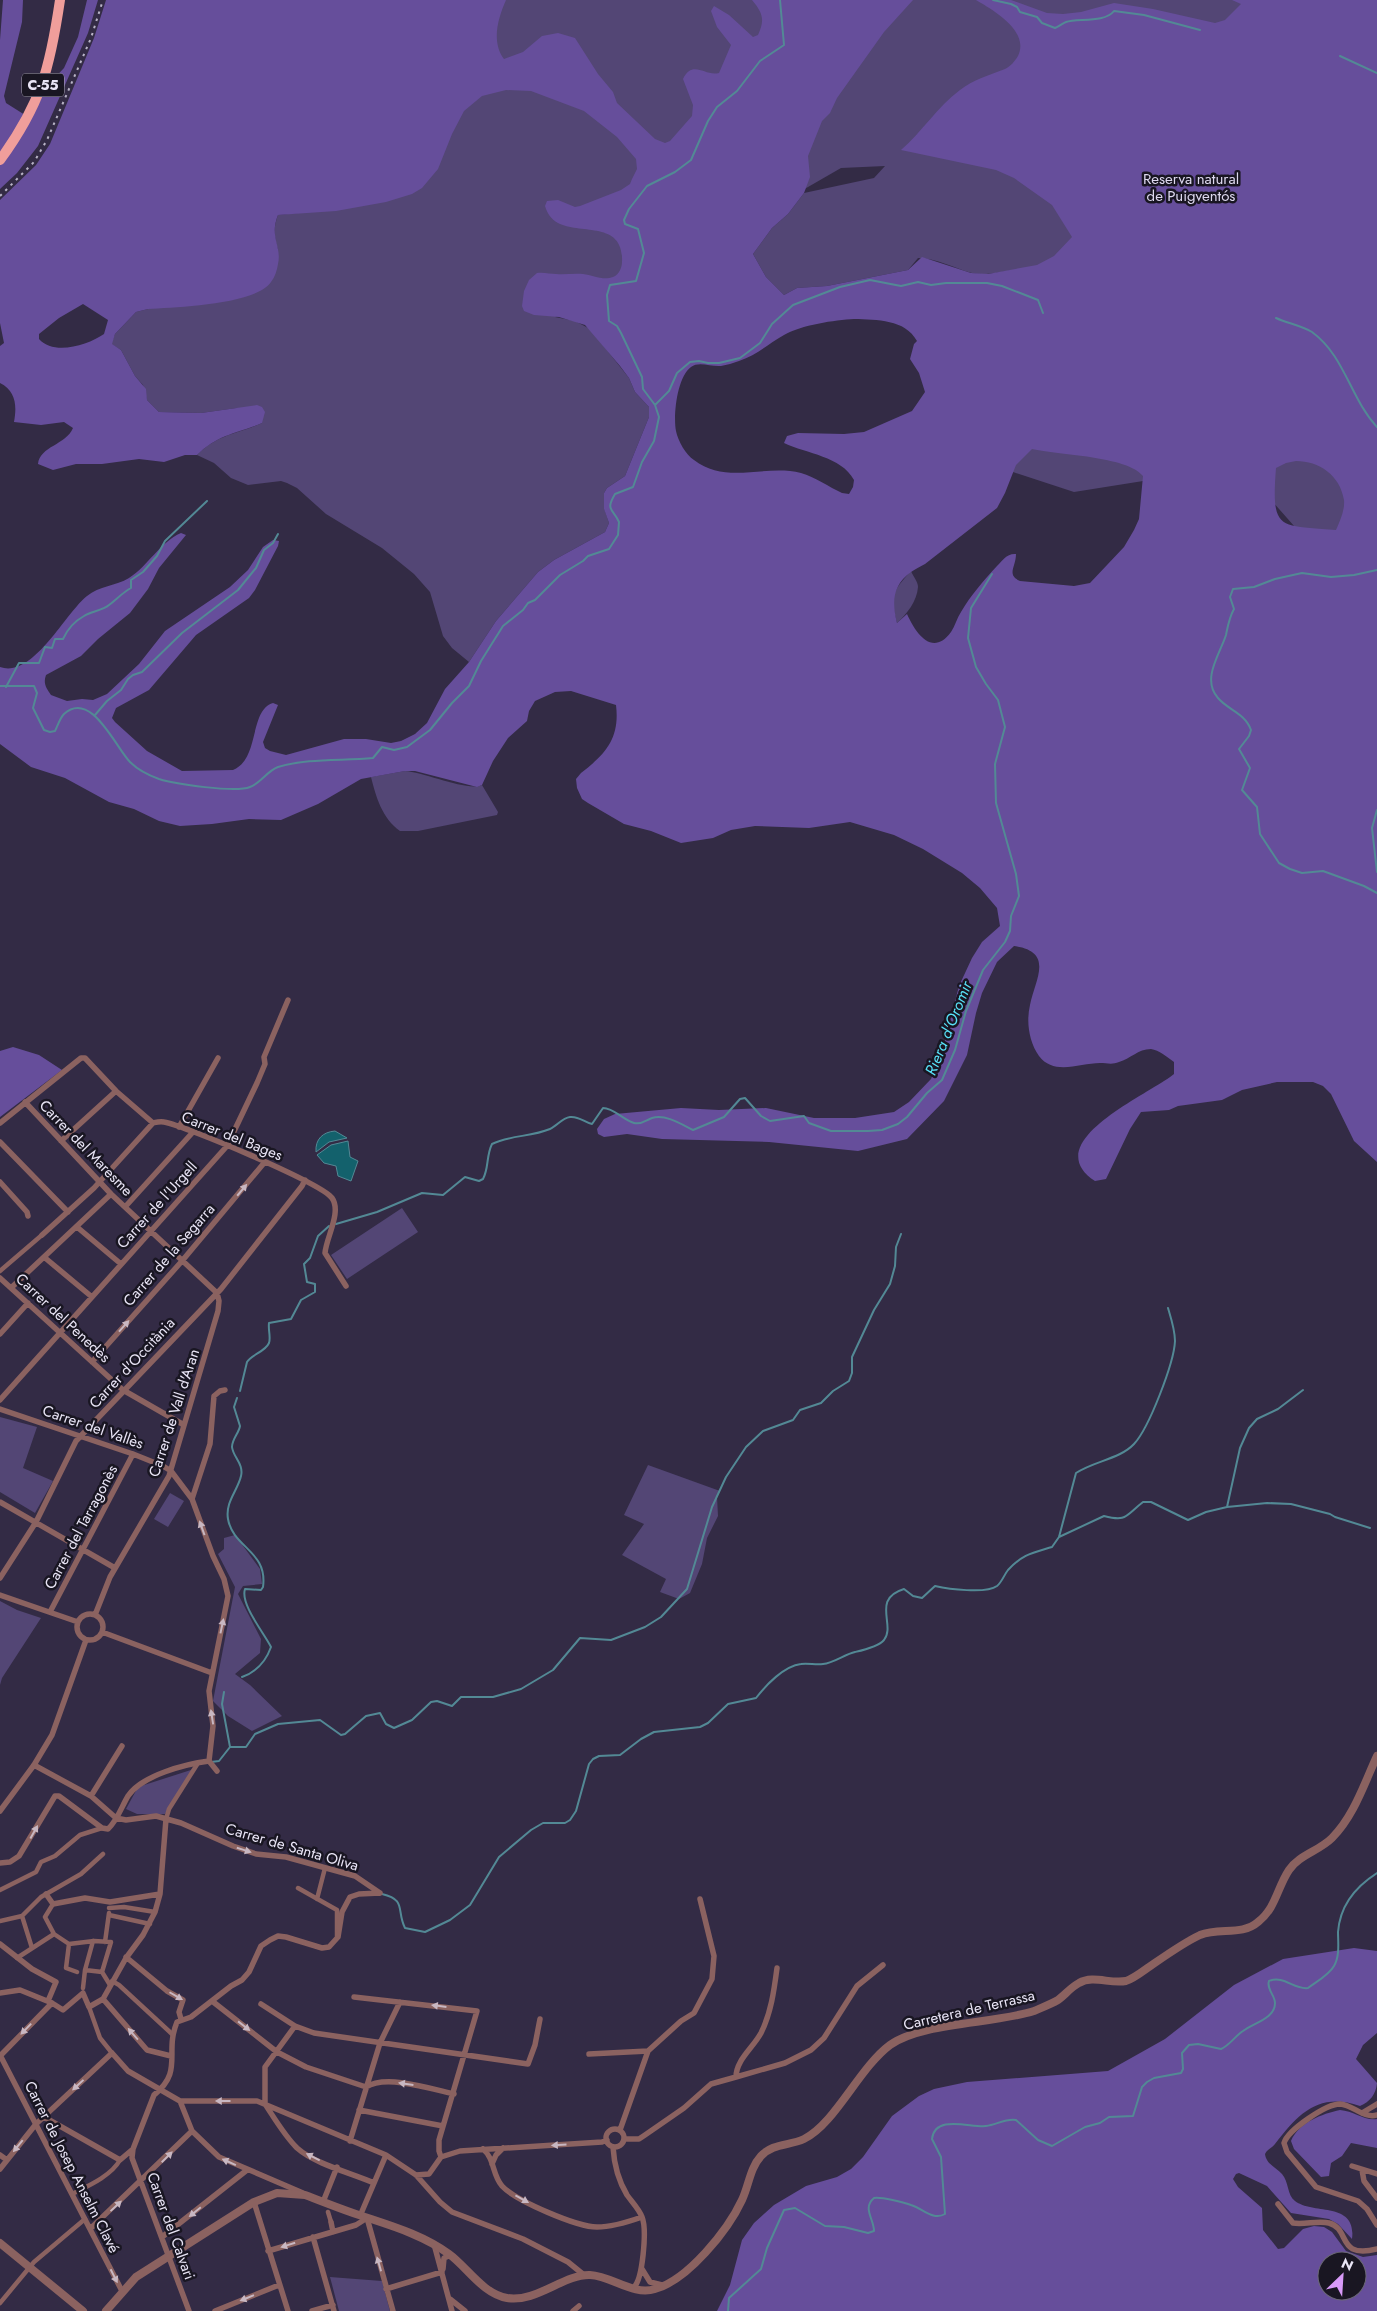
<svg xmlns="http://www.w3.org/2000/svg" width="1377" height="2311" viewBox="0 0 1377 2311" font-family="Jost,sans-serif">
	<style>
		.green { fill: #534675 }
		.forest { fill: #664e9b; fill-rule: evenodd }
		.water { fill: #13616c; stroke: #538995 }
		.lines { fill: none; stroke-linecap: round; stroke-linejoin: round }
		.stream { stroke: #538995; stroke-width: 2 }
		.pedestrian { stroke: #8b6260; stroke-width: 4.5 }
		.minor { stroke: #8b6260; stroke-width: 5.5 }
		.tertiary { stroke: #8b6260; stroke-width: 8 }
		.trunk { stroke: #f09e9b; stroke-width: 10 }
		.rail { stroke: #b9b4c7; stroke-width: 2; stroke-dasharray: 2.5 5; stroke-linecap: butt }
		.oneway { fill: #c8b7c2 }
		.labels { text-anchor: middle; stroke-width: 5; stroke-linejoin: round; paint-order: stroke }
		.shield { fill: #191622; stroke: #aba7b6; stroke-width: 1 }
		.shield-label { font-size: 14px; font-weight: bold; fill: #e9e5f6 }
		.park-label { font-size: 15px; fill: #ded9ef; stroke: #191622 }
		.street-label { font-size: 15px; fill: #e9e5f6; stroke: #191622 }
		.water-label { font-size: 16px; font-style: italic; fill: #58e1f7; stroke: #191622 }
	</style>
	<rect width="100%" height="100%" fill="#332b45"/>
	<path class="green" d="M435,0h942v587l-45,-18 -60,-68 -110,-23 -88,14 -61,-20 6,-203c-15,2 -32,7 -47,4 -19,-5 -35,-15 -54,-15l-10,12 -81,16 -30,2 -13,7 -18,-18 -13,-23 19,-26 16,-14 16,-21 70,-15 11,-12 -44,2 -146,84 -140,65 20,4 15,8 39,49 6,14 14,15v10l-24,59 -18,12 -3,5v15l5,15 -4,9 -51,28 -16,12 -42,49 -27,41 -17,-14 -9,-12 -13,-44 -16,-18 -32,-26 -56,-34 -29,-26 -10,-5 -6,-2 -33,4 -17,-7 -17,-15 -17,-8c21,-21 39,-20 65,-32l-25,-15 -36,5 -42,-1 -12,-12 -4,-15 -8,-9 -14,-26 -10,-6 4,-10 21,-22 12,-3 130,-59c-4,-13 -5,-22 0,-35l20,-2z
		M911,571c2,5 7,11 7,16 -1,14 -11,27 -21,36 -7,-28 -5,-31 14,-52z
		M405,771c19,1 63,21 77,14l16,27 -1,3 -79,16h-18c-18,-13 -24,-34 -29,-54z
		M402,1208l16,24 -71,47 -16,-24z
		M0,1417l37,10 -14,41 30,13 -18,32 -35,-21z
		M648,1465l72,26 -3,6 1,19 -11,22 -5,26 -12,29 -11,6 -19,-7 6,-13 -44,-24 22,-31 -20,-9z
		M170,1493l14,8 -16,26 -14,-8z
		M235,1535l25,34 2,15 -19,2 -5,8 23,45 -1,14 -25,21 15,11 32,31 -30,15 -24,-15 -15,-15 22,-114 -17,-33 6,-5v-11z
		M0,1601l17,9 24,8 -39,60 -2,7z
		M194,1769l-29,45h-28l-11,-5 12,-22z
		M330,2277l52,4 8,30h-51z"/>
	<path class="forest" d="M3,0h20l-1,22 -18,74 2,7 19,12 11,-6 11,-23 17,-18 14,-31 9,-37h11l-10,33 -50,113 -21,27 -17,16v-149z
		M106,0h400c-8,18 -15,42 -2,59l19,-7 19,-16 16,-3 17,5 23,36 15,18 4,11 38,36 10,4 5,-2 22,-25 1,-11 -10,-26c10,-20 22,-2 36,-6l12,-28 -14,-18 -6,-16 3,-5 15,9 24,22 5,-2c7,-15 5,-22 -6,-35h161l-29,32 -47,66 -7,15 -8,8 -14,35 2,21 -6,16 -16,21 -16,14 -19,26 13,23 18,18 13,-7 30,-2 81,-16 14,-13 49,16 17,1 49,-9 17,-9 18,-19 -20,-32 -38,-27 -18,-8 -95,-20c21,-18 36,-43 59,-60 13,-10 29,-15 45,-21 5,-2 10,-8 13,-13 12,-25 -25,-46 -42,-56h35l36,13 16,1 18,-2 33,-9 39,6 62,14 10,-3 16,-16 -9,-4h145v1162l-23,-21 -23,-47 -8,-8 -10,-4h-36l-35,8 -20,10 -44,6 -9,4 -28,2 -11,17 -24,50 -11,2c-59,-39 55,-87 79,-107v-12c-7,-5 -15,-12 -23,-13 -13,0 -21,10 -32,13 -7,3 -12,1 -19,1 -20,0 -46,13 -61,-7 -10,-14 -13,-34 -9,-51 5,-26 25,-53 -16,-59l-17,16 -15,31 -6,20 -9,42 -23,46 -37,38 -49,12 -89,-9 -107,-3 -35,-5 -23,3 -6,-3 -1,-5 7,-10 11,-5 66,-6 38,2 47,-2 48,10h41l39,-6 15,-10 22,-23 11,-27 17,-66 13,-28 10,-16 18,-16 -3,-18 -17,-20 -18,-15 -39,-24 -29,-14 -44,-13 -41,6 -54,-2 -24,4 -18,8 -32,5 -30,-12 -27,-7 -36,-21 -6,-4 -5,-11 -1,-9 5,-6c25,-19 39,-35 35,-68l-45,-14 -16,1 -20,9 -6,10 -2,10 -19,17 -15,23 -11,24 -5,2 -62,-16h-10l-44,8 -43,25 -37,16 -32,-1 -37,5 -32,2 -21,-5 -25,-12 -25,-7 -44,-24 -34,-11 -31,-23v-77c33,12 66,-55 87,-71 12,-10 29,-10 42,-18 19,-12 31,-36 52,-45l5,2 -27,33 -11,21 -18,24 -32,26 -17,17 -35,19c-3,8 0,13 5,20l16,6 15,-2 11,1 14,-6 32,-30 26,-33 65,-44 18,-17 15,-23 10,-7 6,1 -1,5 -23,44 -6,8 -53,37 -47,55 -33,18 -4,10 3,4 32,29 35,20 51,-1c27,-11 16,-60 40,-67l5,2 -15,37 2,6 5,3 16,4 58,-16h22l25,4 10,-2 14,-7 12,-11 18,-34 24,-27 27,-41 42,-49 16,-12 51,-28 4,-9 -5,-14v-16l3,-5 18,-12 24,-59v-10l-14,-15 -6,-14 -9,-12 -35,-41 -26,-8 -25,-2 -10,-4 -2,-5 2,-15 5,-11 8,-7c7,-1 13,1 19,1 9,1 18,-1 27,0 10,1 20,7 30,3 6,-2 9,-10 9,-15 2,-42 -42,-27 -64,-39 -7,-4 -11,-10 -13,-17l2,-5 11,-1 17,7 5,-1 41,-16 9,-6 2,-5 5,-10 -1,-10 -19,-22 -33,-26 -53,-20 -25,-1 -24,6 -18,15 -12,23 -14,35 -16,19 -10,6 -26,8 -50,9 -58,4c-9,22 4,31 0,49 -1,6 -3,13 -7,18 -16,23 -95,25 -123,27l-12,3 -21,22 -3,10 9,6 14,26 11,13 1,11 12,12 42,1 56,-8 5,2 3,5 -3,11c-26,11 -44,11 -65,32h-12l-21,7 -25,-3 -37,5h-26l-23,6 -15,-6c2,-18 28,-19 35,-36l-9,-6 -23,3 -27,-3c3,-16 2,-31 -14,-39v-37l4,-3 -4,-20v-123l36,-35 14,-21 44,-106zM83,304l25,16 -4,14c-16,11 -50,22 -65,5v-5l20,-16zM854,319c23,1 51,0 63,22l-3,3 -4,15 9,14 6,19 -13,19 -48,21 -20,2 -46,-1 -11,3 -3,7c23,11 57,13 70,37l-1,7 -4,7 -7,-1c-13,-6 -27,-16 -41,-20 -36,-9 -75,12 -107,-13 -8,-5 -16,-19 -18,-29 -3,-15 1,-54 15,-64 8,-6 20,0 30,-1 6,-1 12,-3 18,-5 18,-6 29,-17 45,-26 17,-10 51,-15 70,-16zM1032,449c26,6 95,7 111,27l-4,43 -5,11 -10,17 -34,36 -16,3 -54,-5c-14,-6 -4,-14 -4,-27 -9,-1 -14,7 -19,12 -13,14 -26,29 -36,46 -4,6 -6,14 -10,20 -19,26 -36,0 -44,-18l-10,9c-5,-21 -5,-37 14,-51 4,-3 9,-5 14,-8l72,-56 8,-15 11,-28zM1296,461c23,0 44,14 48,39 1,10 -4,21 -8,30 -57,-5 -65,2 -60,-62l10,-5z
		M13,1047l26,8 23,15 -62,47v-66z
		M1354,1948l23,3v82l-14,12 -7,14 21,24c-1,11 -7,19 -17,23 -41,-14 -61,7 -85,38 -3,4 -8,5 -10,10 1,10 11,13 17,20 7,8 5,21 13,27 18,14 62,0 57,38l-14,-15 -9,-5 -38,-6 -24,-27 -28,-13 -3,1 -3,5 5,8 24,21 1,22 15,19 6,-1 19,-19 11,-3 10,1 8,5 14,19 17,6 14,-2v56h-660l13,-26 12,-45 12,-17 20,-18 32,-19 31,-9 14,-8 12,-12 29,-41 27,-20 15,-7 33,-7 141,-11 57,-32 69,-54 49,-26zM1327,2261h30v30h-30z
		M1340,2110c14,1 24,11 37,9v29l-26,-5 -9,13 -11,7 -2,13 -8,1 -27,-28 -3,-8c8,-19 31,-27 49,-31z"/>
	<path class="water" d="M335,1131l12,7 -18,4 -13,10c-1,-13 7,-20 19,-21z
		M348,1141l2,16 8,4 -7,20 -13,-5 -2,-10 -12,-3 -7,-8 14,-10z"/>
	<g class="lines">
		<path class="stream" d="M993,0l18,4 6,3 3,5 17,5 5,6 13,5c5,-2 8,-5 11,-6 11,-4 39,1 48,-11l30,4 56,15
			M1340,56l37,17
			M1276,318c11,5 26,8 36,14 33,24 38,66 65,95
			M655,405l14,-14 8,-18 13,-11 9,-1 9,2h11l21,-5 20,-15 12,-19 21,-19 47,-18 30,-7 31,6 17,-4 13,3 15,-2h41l15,3 36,14 5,13
			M1377,570l-23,5 -23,2 -29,-4 -27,6 -21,8 -21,2 -3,8 4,12c-5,9 -6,16 -8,26 -6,19 -25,44 -8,63 10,12 27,15 33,32l-2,6 -10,13 11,19 -8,22 15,17 3,27 19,29 11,6 12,4 21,-2 41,15 13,7
			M0,686h34l3,7 -4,15 11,22 6,2 5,-1c3,-6 5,-13 9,-17 27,-25 52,34 66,48 8,8 18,13 29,17 16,5 76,14 91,8 11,-4 17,-16 28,-20 31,-9 63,-6 95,-9l9,-11 12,3 13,-3 23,-17 22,-27 17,-17 12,-25 22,-35 20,-16 5,-7 7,-3 25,-25 23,-14 5,-5 21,-7 9,-14 1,-13c-6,-14 -14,-11 -4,-28l18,-7 9,-25 12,-21 5,-24 -4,-12 -12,-16 -1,-12 -21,-44 -4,-7 -8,-5 -2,-26 3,-10 26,-4 8,-28 -6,-24 -13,-5 -1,-4 5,-11 18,-23 28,-14 16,-12 17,-39 9,-14 20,-16 23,-30 24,-16 -4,-45
			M6,687l13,-24h20l6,-16 7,1 3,-9h8c4,-9 12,-18 21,-23 7,-5 18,-5 25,-11 8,-6 13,-12 22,-17v-8l12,-8 14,-16 8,-15 42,-40
			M95,715l12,-14 14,-11 7,-11 5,-4 9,-3 40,-39 56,-43 18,-22 8,-18 9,-7 5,-9
			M1377,810l-5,18 5,44
			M336,1224l41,-12 45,-19 21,2 22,-18 14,4 4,-2c6,-11 3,-23 9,-35 18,-9 39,-7 58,-15 7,-3 12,-11 20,-12 9,-1 14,5 22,7l11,-16c11,0 20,12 31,15 8,2 12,-3 18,-5 14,-4 29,6 41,12l31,-13 16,-18 5,-1 16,18 9,5 34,-5 5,7 22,8h37l14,-1 16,-6 9,-7 20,-24 15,-13 13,-30 11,-39 17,-41 22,-28 5,-11 1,-15 8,-20 -3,-22 -20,-71 -1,-39 10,-37 -7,-27 -12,-16 -10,-17 -8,-29 3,-30 21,-34
			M240,1391l7,-29c5,-8 18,-10 22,-19 2,-6 -1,-13 0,-20l22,-4 10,-19 14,-8v-8l-8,-2 -3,-18 6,-6 8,-22 11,-10
			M237,1398l-3,9 6,19c-1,7 -8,13 -8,21 1,10 12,17 9,29 -3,14 -16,26 -13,43 5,29 40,32 35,68l-2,3 -16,-1c-5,15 19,44 26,58 -5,14 -15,25 -29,30
			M1227,1507l13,-59 9,-20 8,-9 21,-10 25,-19
			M1059,1537l17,-64c18,-12 44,-14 58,-29 15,-16 40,-81 41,-103 0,-11 -4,-23 -7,-33
			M230,1747h16l9,-13 23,-10 42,-4 21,15 4,-1 21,-18 14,-3 6,11 8,4 18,-8 19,-18 6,-1 15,5 9,-9h32l28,-8 32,-19 27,-32 31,2 34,-13 16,-10 26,-28 25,-82 14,-30 20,-30 17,-16 30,-11 7,-10 21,-7 12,-12 16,-10 3,-8v-16l22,-47 16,-26 5,-18 1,-19 5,-13
			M211,1762l8,-1 11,-14 -8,-43 2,-12
			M382,1894c25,6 14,16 23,34l20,4 25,-12 20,-15 29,-48 32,-27 12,-7h22l5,-3 6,-9 13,-47 4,-5 6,-3 21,-1 21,-16 13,-7 46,-5 8,-4 20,-19 28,-6c10,-13 28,-32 45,-34 7,-1 15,1 22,0 11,-1 22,-10 32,-12 9,-2 23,-5 29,-12 12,-15 -13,-41 20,-51l9,7 9,2 13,-12c13,3 51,8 62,0 5,-4 7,-11 11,-16 15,-16 24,-17 44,-23l7,-10 45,-21c23,6 21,0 39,-14h8l37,18 18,-8 21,-5 40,-4 24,1 39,10 5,3 35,11
			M728,2311l1,-13 32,-29 6,-21 17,-38 11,-2 30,18 19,1 24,6 6,-2c0,-12 -12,-23 0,-33 8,-1 29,4 37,7 11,3 22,16 34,9l-4,-57 -9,-18c3,-25 39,-11 54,-13 10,-1 20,-8 30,-6l22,20 14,6 33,-19 15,-4 9,-6 24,-1 9,-29 5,-5 7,-4 27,-5 2,-4 -1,-16 7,-8 9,-1 23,5c9,-4 14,-13 22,-18 10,-8 32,-12 32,-28 0,-8 -9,-14 -6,-22 15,-6 25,9 39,7 8,-6 21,-13 26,-22 6,-10 4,-24 4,-34 2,-27 17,-45 39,-59"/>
		<path class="pedestrian" d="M0,1271l42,-36
			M166,1819l3,-10 29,-46
			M298,1888l39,22v26
			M0,1890l36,-18 5,-10 14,-6 25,-21 22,-7
			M317,1899l8,-31
			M53,1904l-8,13 9,17 15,10
			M109,1908l15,-1 31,5
			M109,1915l41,9
			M22,1916l10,32
			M0,1921l22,-5 19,-19 40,-23 22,-20
			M105,1942l4,-29
			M69,1944l25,-3 17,1 -9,30 8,13
			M69,1944l-3,24 11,4
			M17,1958l37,-24
			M85,1970l17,2
			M112,1981l7,4 53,49
			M83,1988l2,-18 8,-29
			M89,2007l11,31 12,15
			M72,2194c16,-8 39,-18 48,-34
			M328,2212l3,10
			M0,2303l34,-41 51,-43"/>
		<path class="minor" d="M25,1102l86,92 106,99
			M0,1123l81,-65h4l31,33 37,32c4,-1 7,-2 11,-1 22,4 157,61 168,76 10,14 -6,40 -7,55l21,33
			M179,1127l39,-69
			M61,1141l55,-50
			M0,1142l68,70
			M0,1182l27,30 1,4
			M125,1207l68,-75
			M77,1227l44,37
			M42,1235l52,-47 59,-65
			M44,1257l48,40
			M0,1278l123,112 61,35
			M12,1287l99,-93
			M0,1334l28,-31
			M92,1362l90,-101 82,-98
			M0,1400l227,-254 30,-63 8,-19 -1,-7 24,-57
			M0,1409l133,45 30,12 8,5 21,28 21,57 11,23 4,17 -19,95 4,35 -4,35 8,10
			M192,1499l18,-55 4,-48 6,-5 5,-1
			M0,1502l115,66
			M0,1578l36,-56 40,-81 145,-152 81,-103 3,-6
			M0,1595l78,27
			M50,1612l83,-158
			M77 1627a13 13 0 1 1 26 0a13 13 0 1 1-26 0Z
			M95,1615l15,-38 59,-101 49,-165 1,-10 -2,-8
			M102,1632l110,41
			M34,1765l57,31 25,22 10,2 30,-4 25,7 52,23 23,8 30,3 69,19 25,17
			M91,1796l31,-50
			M0,1811l34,-46 18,-30 34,-95
			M0,1863l10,-1 9,-6 36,-60h4l43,32 6,1c9,-8 14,-23 20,-33 14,-21 58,-32 81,-35
			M46,1894l7,10 32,-6 25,4 50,-8
			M0,1944l32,25 24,13 -8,19
			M126,1957l41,34 16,9 -4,12 2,7
			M0,1993l20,-3 32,13 11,7 20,-17 6,14 14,-8 23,-41 17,-23 12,-23 5,-18 6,-75
			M354,1997l123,14 -38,129v11l2,6
			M103,1999l44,51 24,6
			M212,2001l65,51 29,15 60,20c20,-13 66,2 88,7
			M261,2004l34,22 19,7 214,31 7,-19 5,-26
			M589,2054l59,-3
			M0,2055l122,236
			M0,2056l52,-53
			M736,2077l49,-14 26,-13 13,-12 33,-52 26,-21
			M180,2101h77l129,54 30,20 24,27 12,10 71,27 45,23 16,13
			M265,2104c10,15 19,31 32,44 18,16 54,25 77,35
			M265,2104v-37l30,-41
			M359,2110l84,16
			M1362,2113l15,-9
			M1377,2115c-13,4 -24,-10 -37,-11 -14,0 -52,26 -56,39l3,9 29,35 42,14 9,8 10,16
			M44,2117l76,43 13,-11 21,-54c30,-24 10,-42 23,-73l14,-5 40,-31 11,-6 7,-8 12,-26 9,-6 8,-4 8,1 36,11 7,-1 9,-10 4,-25 8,-15 9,-3 21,-1
			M606 2138a9 9 0 1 1 18 0a9 9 0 1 1-18 0Z
			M620,2130l28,-79 33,-30 13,-8 18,-34 2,-23 -14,-57
			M624,2139h15l6,-4 39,-27 27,-24 25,-7c0,-17 17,-29 25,-44 10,-20 13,-42 16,-65
			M350,2141l30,-98 20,-41
			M613,2147c1,16 5,33 14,48 5,7 12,14 15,22 5,12 1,64 -9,71
			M133,2149l-1,9 57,153
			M483,2149c12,10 9,26 19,37 14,15 75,41 95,41 15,0 31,-5 45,-10
			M0,2155l7,5
			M492,2164l4,-9 7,-7
			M1352,2166l25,8
			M0,2169l36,-45 76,-71 16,18 52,30 12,30 27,26 84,36
			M1362,2170l2,11 13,17
			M416,2175l13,-1 12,-17 19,-6 142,-9 5,-2
			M254,2202l34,109
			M323,2202l14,-35
			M1278,2204l15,19c12,2 25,-3 36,0 22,6 7,36 48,26
			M360,2216l26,-61
			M367,2218l26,93
			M331,2222l2,10
			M90,2229l102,-98
			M162,2237l85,-67
			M313,2237l21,74
			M434,2244l18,67
			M268,2251l88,-26 11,-7
			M443,2269l1,-11 7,-3
			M642,2269l8,13 12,3
			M386,2289l56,-17
			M450,2299l15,12
			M215,2311l64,-26
			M312,2311l21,-6
			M573,2311l6,-5"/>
		<path class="tertiary" d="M0,2243l83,68
			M106,2311l30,-34 118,-75 23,-9 28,2c19,7 38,15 57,21 30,10 61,19 87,38 18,13 34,40 58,44 29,5 57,-24 83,-23 22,1 43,21 65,14 33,-9 73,-59 87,-89 7,-15 8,-32 19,-44 12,-13 28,-10 43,-17 31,-15 55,-71 86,-94 32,-23 104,-21 144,-34 7,-3 17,-7 24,-11 7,-5 13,-13 21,-17 14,-8 31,1 47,-2 7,-2 16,-9 23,-14 16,-11 34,-24 51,-32 19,-8 42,1 58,-13 18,-14 19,-34 31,-52 10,-15 30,-19 43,-32 22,-22 32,-54 45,-82"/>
		<path class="trunk" d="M0,160c41,-56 50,-92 60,-160"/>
		<path class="rail" d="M0,196l34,-34 13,-22 44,-102 12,-38"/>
	</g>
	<defs><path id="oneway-solid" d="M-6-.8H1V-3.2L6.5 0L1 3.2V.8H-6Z" transform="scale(1.25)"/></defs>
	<g class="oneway">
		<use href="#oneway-solid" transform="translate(242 1190) rotate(-50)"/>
		<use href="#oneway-solid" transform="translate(124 1326) rotate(-48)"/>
		<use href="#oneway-solid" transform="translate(202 1528) rotate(-110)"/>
		<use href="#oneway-solid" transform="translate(222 1626) rotate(-78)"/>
		<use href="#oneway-solid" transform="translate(212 1717) rotate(-99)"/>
		<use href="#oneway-solid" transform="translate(34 1832) rotate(-61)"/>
		<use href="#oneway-solid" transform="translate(244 1850) rotate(17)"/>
		<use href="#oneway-solid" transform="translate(176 1996) rotate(30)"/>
		<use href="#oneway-solid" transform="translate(439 2006) rotate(-173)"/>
		<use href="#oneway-solid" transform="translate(244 2026) rotate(38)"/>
		<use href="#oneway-solid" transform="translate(26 2029) rotate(134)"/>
		<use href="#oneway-solid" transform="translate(133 2034) rotate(-131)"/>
		<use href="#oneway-solid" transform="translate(406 2084) rotate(-172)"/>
		<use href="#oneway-solid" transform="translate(78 2085) rotate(137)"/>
		<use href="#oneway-solid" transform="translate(223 2101) rotate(180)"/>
		<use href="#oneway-solid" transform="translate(559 2145) rotate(177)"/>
		<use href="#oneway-solid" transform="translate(18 2146) rotate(129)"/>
		<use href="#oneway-solid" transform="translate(167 2157) rotate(-45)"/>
		<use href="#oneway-solid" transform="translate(313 2157) rotate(-153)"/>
		<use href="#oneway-solid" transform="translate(229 2162) rotate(-156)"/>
		<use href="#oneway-solid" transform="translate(522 2199) rotate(29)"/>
		<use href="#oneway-solid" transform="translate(116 2206) rotate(-43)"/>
		<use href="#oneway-solid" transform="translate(195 2212) rotate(141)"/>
		<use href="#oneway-solid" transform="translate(288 2245) rotate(163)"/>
		<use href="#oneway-solid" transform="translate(379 2264) rotate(-106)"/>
		<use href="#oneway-solid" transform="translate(114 2276) rotate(63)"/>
		<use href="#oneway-solid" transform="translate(247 2298) rotate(158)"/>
	</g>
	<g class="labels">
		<rect class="shield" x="22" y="73.5" width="42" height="23" rx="4"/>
		<g class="shield-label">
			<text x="43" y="90">C-55</text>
		</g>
		<g class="park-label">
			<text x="1191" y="184">Reserva natural<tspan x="1191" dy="17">de Puigventós</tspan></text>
		</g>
		<g class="street-label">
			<text transform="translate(232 1136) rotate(22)" y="5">Carrer del Bages</text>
			<text transform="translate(86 1148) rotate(46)" y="5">Carrer del Maresme</text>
			<text transform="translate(157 1205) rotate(-48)" y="5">Carrer de l'Urgell</text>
			<text transform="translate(169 1255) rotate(-49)" y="5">Carrer de la Segarra</text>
			<text transform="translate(63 1318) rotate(43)" y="5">Carrer del Penedès</text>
			<text transform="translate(132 1363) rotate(-47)" y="5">Carrer d'Occitània</text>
			<text transform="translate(174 1413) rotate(-72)" y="5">Carrer de Vall d'Aran</text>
			<text transform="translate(93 1427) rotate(19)" y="5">Carrer del Vallès</text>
			<text transform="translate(81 1527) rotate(-62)" y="5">Carrer del Tarragonès</text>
			<text transform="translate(292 1847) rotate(16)" y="5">Carrer de Santa Oliva</text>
			<text transform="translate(969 2010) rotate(-13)" y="5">Carretera de Terrassa</text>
			<text transform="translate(72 2167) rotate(63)" y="5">Carrer de Josep Anselm Clavé</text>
			<text transform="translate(171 2226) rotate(70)" y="5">Carrer del Calvari</text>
		</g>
		<g class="water-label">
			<text transform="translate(948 1028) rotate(-68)" y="6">Riera d'Oromir</text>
		</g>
	</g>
	<g transform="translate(1342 2276) rotate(25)"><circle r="24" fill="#191622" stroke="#6c6977"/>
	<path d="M0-4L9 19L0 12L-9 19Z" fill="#d89af8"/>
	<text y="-8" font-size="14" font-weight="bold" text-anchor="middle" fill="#e9e5f6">N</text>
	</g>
</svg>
